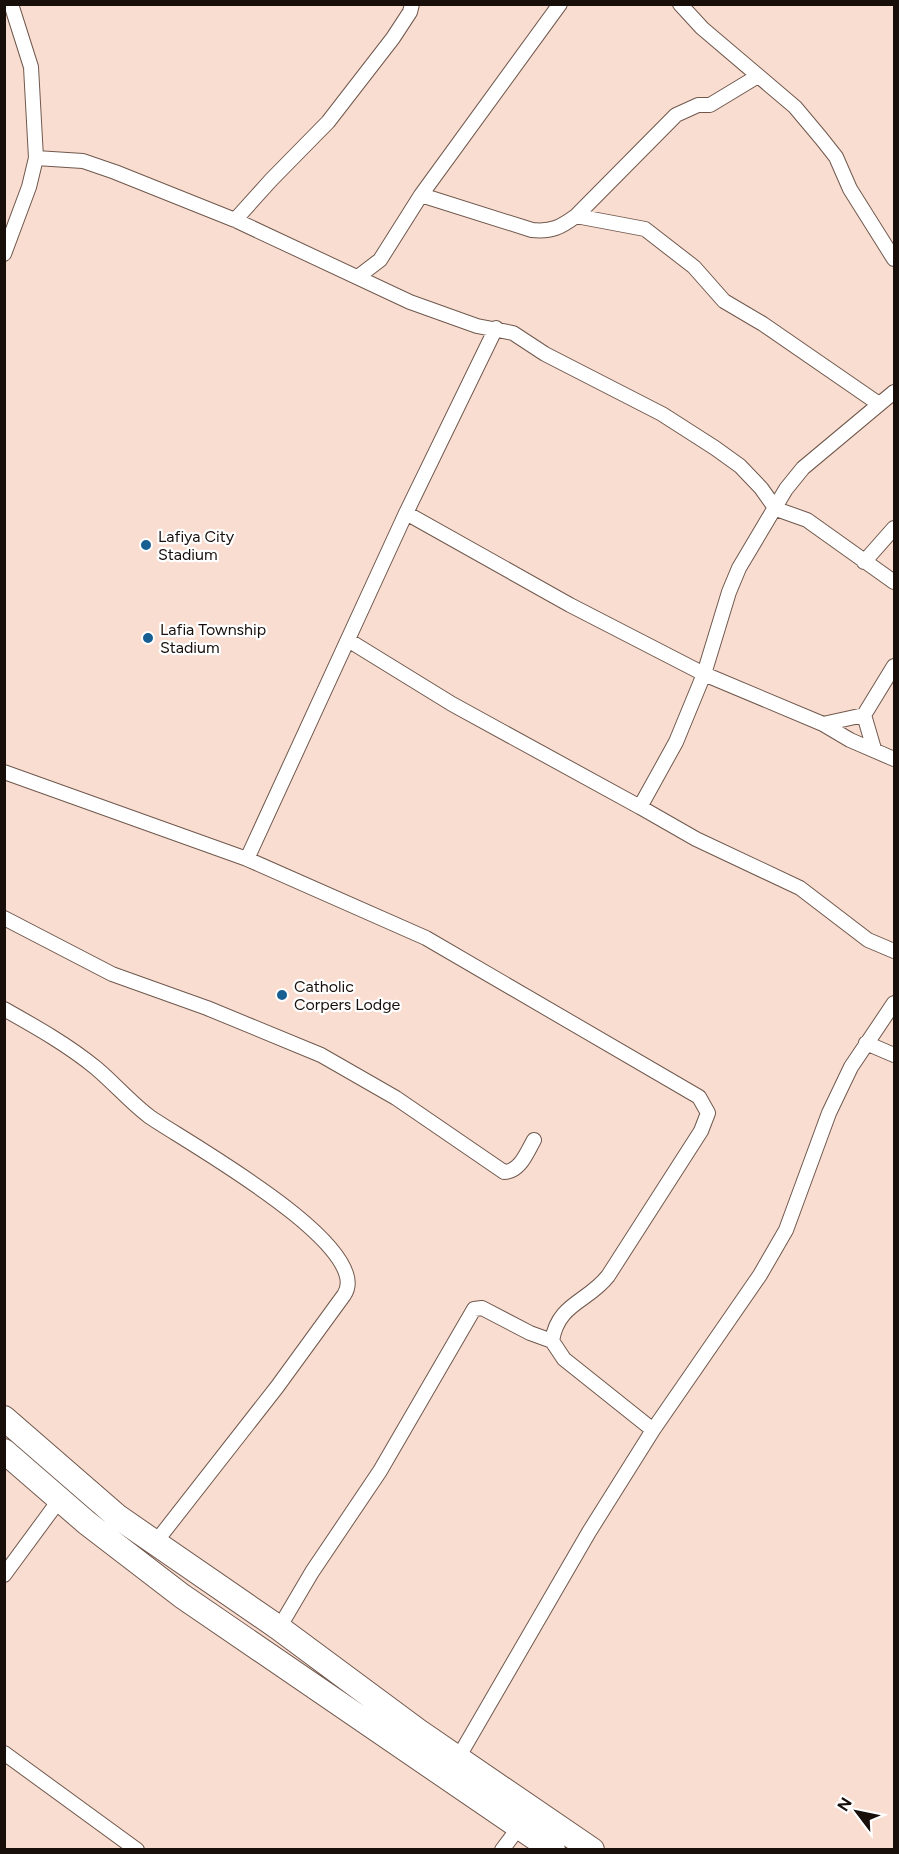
<svg xmlns="http://www.w3.org/2000/svg" width="899" height="1854" viewBox="0 0 899 1854" font-family="Figtree,sans-serif">
	<style>
		.lines { fill: none; stroke-linecap: round; stroke-linejoin: round }
		.minor-casing { stroke: #70584d; stroke-width: 16 }
		.trunk-casing { stroke: #70584d; stroke-width: 26 }
		.minor { stroke: #fff; stroke-width: 14 }
		.trunk { stroke: #fff; stroke-width: 24 }
		.poi-dot { fill: #175e93; stroke: #fff; stroke-width: 2 }
		.labels { text-anchor: middle; stroke-width: 4.5; stroke-linejoin: round; paint-order: stroke }
		.poi-label { font-size: 16px; fill: #180f0b; stroke: #fff; text-anchor: start }
	</style>
	<rect width="100%" height="100%" fill="#f9ddd0"/>
	<g class="lines">
		<g class="minor-casing">
			<path id="minor" d="M680,4l22,24 93,79 26,31 15,19 14,32 44,70
				M36,158l47,3 32,11 120,48 175,82 67,24 36,7 32,21 117,60 53,34 25,18 21,22 15,21 31,11 87,62
				M421,195l111,35c20,2 29,-3 44,-14l100,-101 22,-10h12l48,-29
				M576,216l69,13 49,38 30,34 39,23 116,80
				M235,220l36,-40 57,-58 65,-84 17,-26 2,-8
				M4,254l25,-67 7,-29 -5,-91 -20,-63
				M359,276l21,-16 41,-65 139,-191
				M406,513l164,92 134,69 25,-82 10,-24 47,-79 17,-21 91,-76
				M864,562l30,-34
				M348,640l104,64 188,103
				M864,715l30,-49
				M823,724l41,-9 10,34
				M894,759l-44,-19 -27,-16 -119,-50 -28,68 -36,65 56,32 104,49 68,52 26,11
				M4,772l243,87 179,79 273,159 9,16 -7,18 -93,145c-20,26 -50,27 -56,65l12,18 89,71
				M247,859l159,-346 90,-185
				M4,918l108,56 95,34 114,47 75,43 108,74c16,0 23,-20 30,-32
				M4,1009c32,18 64,36 92,59 19,16 35,35 54,49 33,23 227,130 194,178l-67,92 -122,156
				M866,1043l28,12
				M4,1575l56,-76
				M279,1628l33,-56 68,-101 94,-162 8,-1 48,25 22,8
				M4,1753l133,97
				M458,1758l131,-226 64,-102 107,-155 26,-45 43,-117 22,-46 43,-64
				M502,1850l17,-23"/>
		</g>
		<g class="trunk-casing">
			<path id="trunk" d="M4,1418l114,99 161,111 139,103 174,119
				M4,1451l83,72 95,73 371,254"/>
		</g>
		<use href="#minor" class="minor"/>
		<use href="#trunk" class="trunk"/>
	</g>
	<g class="poi-dot">
		<circle cx="146" cy="545" r="6"/>
		<circle cx="148" cy="638" r="6"/>
		<circle cx="282" cy="995" r="6"/>
	</g>
	<g class="labels">
		<g class="poi-label">
			<text x="158" y="542">Lafiya City<tspan x="158" dy="18">Stadium</tspan></text>
			<text x="160" y="635">Lafia Township<tspan x="160" dy="18">Stadium</tspan></text>
			<text x="294" y="992">Catholic<tspan x="294" dy="18">Corpers Lodge</tspan></text>
		</g>
	</g>
	<rect width="899" height="1854" fill="none" stroke="#180f0b" stroke-width="12"/>
	<g transform="translate(857 1812) rotate(302)" stroke="#ffffff" stroke-width="4.5" paint-order="stroke">
	<path d="M0-4.5L10 22L0 15L-10 22Z" fill="#180f0b"/>
	<text y="-9" font-size="16" font-weight="bold" text-anchor="middle" fill="#180f0b">N</text>
	</g>
</svg>
